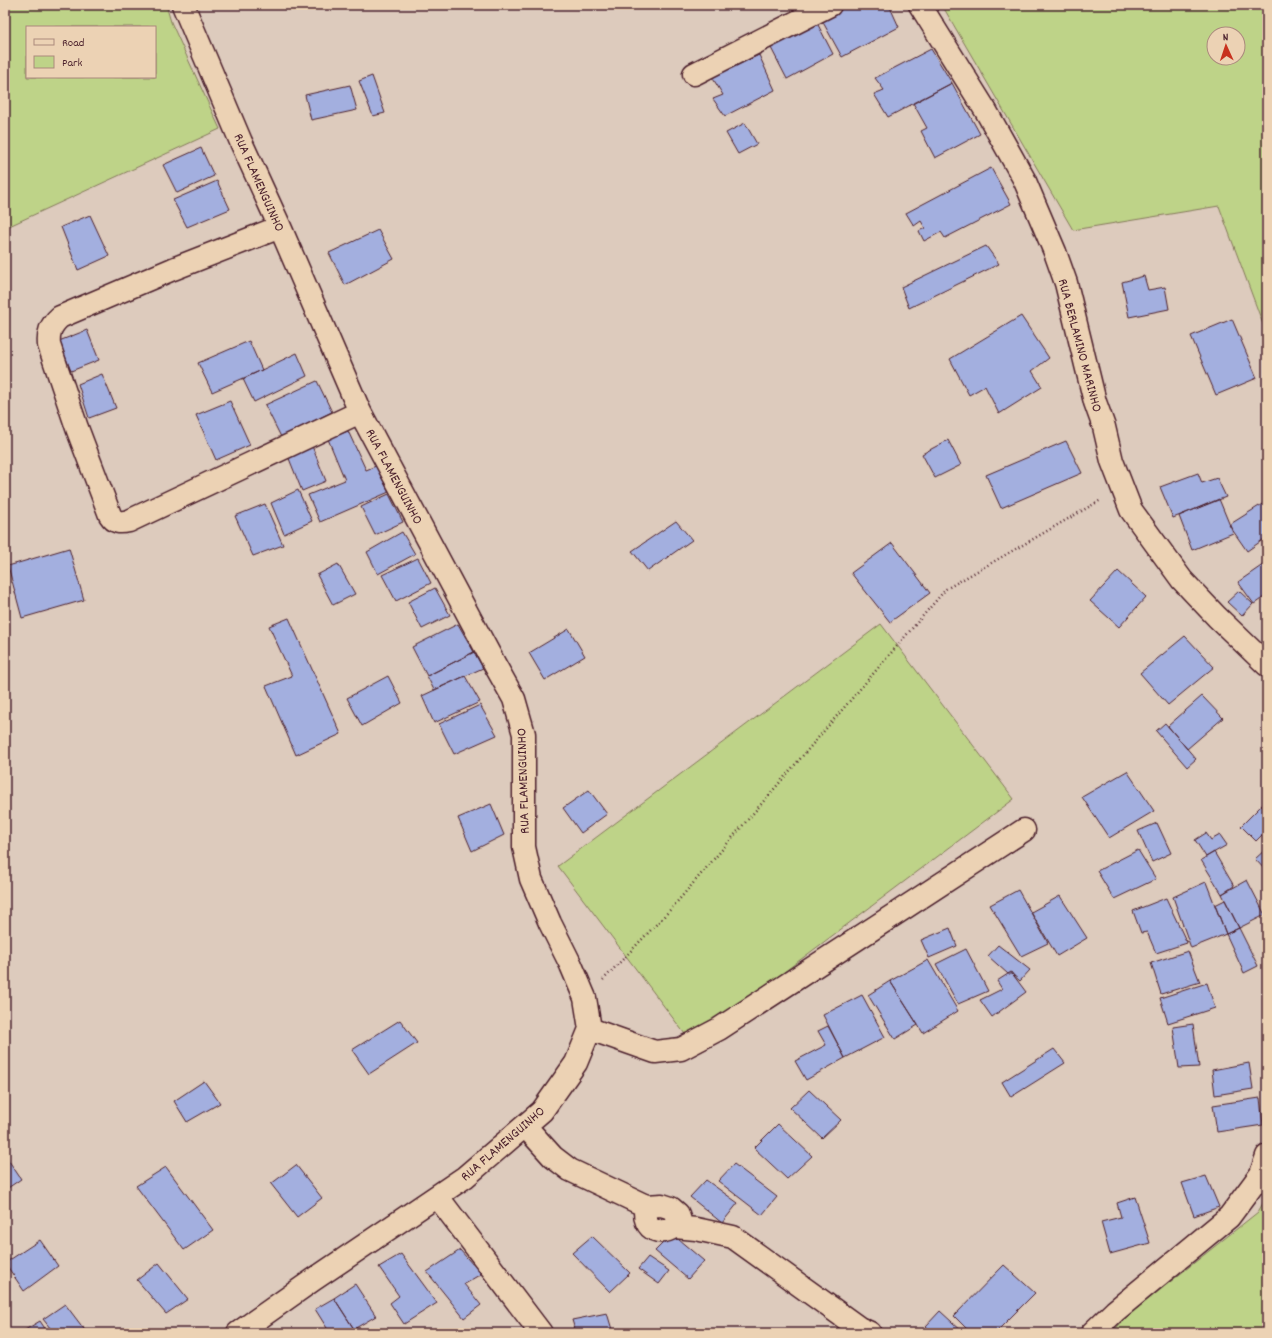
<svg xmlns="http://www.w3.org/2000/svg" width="1272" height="1338" viewBox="0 0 1272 1338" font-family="Dekko,sans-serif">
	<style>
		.green { fill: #bed388; stroke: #84795a; fill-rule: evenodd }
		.building { fill: #a3afdf; stroke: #4a1f2b }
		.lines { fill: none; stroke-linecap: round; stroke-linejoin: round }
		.minor-casing { stroke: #4a1f2b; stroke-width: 25 }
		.path { stroke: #4a1f2b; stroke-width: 2.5; stroke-dasharray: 1 3; stroke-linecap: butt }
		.minor { stroke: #ecd2b4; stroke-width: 22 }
		.labels { text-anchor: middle; stroke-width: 3; stroke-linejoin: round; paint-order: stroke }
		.street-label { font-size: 14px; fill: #4a1f2b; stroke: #ecd2b4 }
	</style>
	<rect width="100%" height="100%" fill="#ddcbbd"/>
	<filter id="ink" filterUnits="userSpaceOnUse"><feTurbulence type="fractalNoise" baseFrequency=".025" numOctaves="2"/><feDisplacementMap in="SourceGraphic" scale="8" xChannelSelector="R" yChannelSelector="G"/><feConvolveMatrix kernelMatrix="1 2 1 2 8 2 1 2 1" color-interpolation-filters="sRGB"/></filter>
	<g filter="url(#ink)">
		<path class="green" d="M5,5h161l5,17 49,107 -215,99zM27,27h128v50h-128z
			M942,5h325v330l-48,-129 -146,24zM1214,34h24v24h-24z
			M881,624l133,175 -323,243 -133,-176z
			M1267,1196v137h-155l14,-16 132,-105z"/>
		<path class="building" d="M837,5h52l10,22 -57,30 -23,-42z
			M815,19l18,35 -46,25 -18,-35z
			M931,49l21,34 -64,34 -14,-23 10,-4 -9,-12z
			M759,55l16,35 -50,26 -12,-17 10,-4 -11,-18z
			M372,76l13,37 -12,3 -14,-35z
			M952,83l28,51 -45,24 -14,-27 6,-3 -14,-25z
			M350,85l7,25 -46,10 -6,-25z
			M745,123l12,21 -19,10 -12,-21z
			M201,148l13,28 -37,17 -14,-28z
			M991,168l20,36 -66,34 -4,-6 -17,9 -5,-10 6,-3 -4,-7 -7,5 -8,-13z
			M217,181l13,28 -43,18 -14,-27z
			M90,215l19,41 -31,14 -17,-43z
			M378,230l16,29 -49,26 -16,-32z
			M986,246l13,18 -90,44 -8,-21z
			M1144,276l4,14 17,-3 4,22 -40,8 -7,-35z
			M1021,316l28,42 -17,13 10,16 -43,27 -14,-28 -16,9 -19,-36z
			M1232,319l25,59 -41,17 -25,-59z
			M87,330l12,30 -28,11 -12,-30z
			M249,341l13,29 -50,22 -14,-29z
			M297,353l10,23 -53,26 -11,-23z
			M102,374l14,34 -27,10 -11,-34z
			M317,381l15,31 -51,25 -16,-32z
			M230,401l20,44 -34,15 -20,-45z
			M348,431l18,39 10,-4 13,26 -69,30 -12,-27 37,-15 -17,-41z
			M948,440l13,25 -26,13 -13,-24z
			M1066,441l16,32 -81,35 -15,-33z
			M312,446l14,35 -24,10 -14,-35z
			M1198,473l4,10 15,-5 9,19 -53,21 -13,-31z
			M298,490l14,31 -28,13 -13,-31z
			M389,494l14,28 -28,13 -14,-28z
			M1219,499l14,34 -41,17 -13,-34z
			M1267,501v36l-20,14 -18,-26z
			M265,504l18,41 -30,11 -18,-40z
			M676,521l16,19 -44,31 -16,-20z
			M402,532l13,22 -37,20 -11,-22z
			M892,543l38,50 -40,29 -39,-49z
			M69,548l15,52 -62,18 -14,-52z
			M418,558l13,25 -35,18 -14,-26z
			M1267,562v33l-13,9 -16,-22z
			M338,564l17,30 -22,11 -16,-30z
			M1118,571l28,26 -27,30 -29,-26z
			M435,588l15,27 -28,14 -14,-27z
			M1239,591l14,13 -11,12 -15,-14z
			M289,618l52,116 -45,21 -30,-69 26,-10 -23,-50z
			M458,624l16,28 -47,24 -15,-29z
			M569,629l16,27 -40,24 -16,-27z
			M1185,636l29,31 -46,38 -28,-32z
			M474,652l9,16 -49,22 -7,-14z
			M388,676l14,27 -40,23 -15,-28z
			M465,676l15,26 -46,21 -12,-27z
			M1202,696l21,22 -36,31 -19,-23z
			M480,705l17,30 -43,19 -15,-30z
			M1165,723l31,36 -9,8 -31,-36z
			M1127,771l27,40 -45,27 -27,-41z
			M589,790l18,24 -26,19 -18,-25z
			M491,804l13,31 -32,16 -14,-33z
			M1263,804l4,3v23l-11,11 -15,-15z
			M1157,823l14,30 -19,9 -14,-31z
			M1206,833l5,7 9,-5 7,10 -21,12 -11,-17z
			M1267,848v24l-12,-13z
			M1138,850l18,29 -42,20 -17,-28z
			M1214,852l20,34 -12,8 -21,-34z
			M1247,880l18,35 -26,13 -17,-34z
			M1206,882l20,52 -35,14 -18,-51z
			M1018,890l30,53 -27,13 -31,-51z
			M1060,896l27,42 -30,18 -26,-44z
			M1166,898l21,45 -31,10 -9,-21 -6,1 -8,-22z
			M1225,900l14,28 -13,6 -11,-29z
			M950,928l7,18 -28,12 -8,-18z
			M1239,928l19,38 -14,7 -18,-39z
			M998,945l32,25 -10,11 -8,-7h-4l-20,-18z
			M966,949l22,42 -30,13 -22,-40z
			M1188,951l12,31 -39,12 -10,-31z
			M928,960l30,51 -35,22 -33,-52z
			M1011,972l15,20 -34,25 -12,-17 22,-11 -5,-8z
			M890,981l28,44 -23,14 -27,-44z
			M1207,983l8,25 -47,15 -8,-25z
			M862,995l23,42 -40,21 -22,-43z
			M400,1020l17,23 -48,31 -17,-24z
			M1193,1024l6,43 -20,1 -6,-41z
			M828,1026l17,32 -39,22 -11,-19 31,-16 -8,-14z
			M1054,1049l11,14 -54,34 -9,-15z
			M1249,1063l4,26 -38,6 -3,-25z
			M204,1081l16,22 -33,19 -13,-21z
			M809,1090l32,30 -19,18 -32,-30z
			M1260,1098l3,27 -46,7 -4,-27z
			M778,1124l34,32 -25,23 -33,-31z
			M5,1155l16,24 -16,11z
			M734,1164l43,33 -15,18 -44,-34z
			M296,1165l26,33 -25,19 -26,-33z
			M166,1167l47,63 -29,20 -48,-64z
			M1206,1176l13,31 -25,9 -12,-33z
			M706,1180l32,23 -16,20 -32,-26z
			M1135,1197l15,46 -40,11 -9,-32 20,-5 -4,-14z
			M672,1234l32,27 -16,18 -33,-28z
			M592,1236l38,37 -20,19 -38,-39z
			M40,1240l18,26 -34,25 -19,-28z
			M460,1250l21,24 -17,10 17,21 -17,13 -37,-46z
			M401,1254l36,49 -33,21 -14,-21 9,-7 -20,-29z
			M648,1257l21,14 -10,13 -21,-15z
			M159,1263l29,36 -22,15 -29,-34z
			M1004,1265l31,28 -40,40h-24l-17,-17z
			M355,1284l21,32 -22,13 -20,-31z
			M334,1298l20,31 3,4h-27l-15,-24z
			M65,1304l22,29h-33l-11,-14z
			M940,1311l24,22h-31l-7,-7z
			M607,1313l6,20h-37l-4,-13z
			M40,1321l8,12h-28z"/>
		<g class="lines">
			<g class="minor-casing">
				<path id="minor" d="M183,5l58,137 39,85 80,185 135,253 19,34 10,35v113l7,32 19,44 21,42 14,33 5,31 -14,34 -34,48 -77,66 -152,103 -75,53
					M920,5l66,106 38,68 31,73 11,31 29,119 9,25 8,34 19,49 51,70 35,37 50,48
					M694,74l136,-69
					M280,227l-107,42 -113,48c-10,9 -12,16 -11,28l28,83 33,87c5,8 10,8 19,6l231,-109
					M590,1029l65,23 26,-3 38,-20 305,-199
					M525,1126l28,31 17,13 76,36 16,-1 9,3 7,6 2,7c-15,19 -40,10 -34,-15
					M437,1196l104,137
					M675,1227l21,2 37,8 126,91 11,5
					M1092,1333l23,-22 114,-94 32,-43 6,-18"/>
			</g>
			<path class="path" d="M603,980l68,-71 275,-320 155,-89"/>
			<use href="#minor" class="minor"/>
		</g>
	</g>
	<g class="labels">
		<g class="street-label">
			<text transform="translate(260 182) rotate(66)" y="5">RUA FLAMENGUINHO</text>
			<text transform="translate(1081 345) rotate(75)" y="5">RUA BERLAMINO MARINHO</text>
			<text transform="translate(395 476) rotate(62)" y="5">RUA FLAMENGUINHO</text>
			<text transform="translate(522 781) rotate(-92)" y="5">RUA FLAMENGUINHO</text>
			<text transform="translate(502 1143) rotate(-41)" y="5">RUA FLAMENGUINHO</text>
		</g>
	</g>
	<rect width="1272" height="1338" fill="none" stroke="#ecd2b4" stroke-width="20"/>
	<rect x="10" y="10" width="1252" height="1318" fill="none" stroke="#4a1f2b" stroke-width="1.5" filter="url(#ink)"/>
	<rect x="26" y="26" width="130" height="52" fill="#ecd2b4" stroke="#ab8a7d"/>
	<rect x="34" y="39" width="20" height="6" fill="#ecd2b4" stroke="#ab8a7d"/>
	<text x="62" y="46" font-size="12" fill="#4a1f2b">Road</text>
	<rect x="34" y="56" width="20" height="12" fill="#bed388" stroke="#ab8a7d"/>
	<text x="62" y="66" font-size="12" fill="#4a1f2b">Park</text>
	<g transform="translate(1226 46) rotate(357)"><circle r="19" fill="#ecd2b4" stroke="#ab8a7d"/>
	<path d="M0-3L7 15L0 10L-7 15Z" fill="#c8321e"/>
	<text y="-6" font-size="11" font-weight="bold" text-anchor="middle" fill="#4a1f2b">N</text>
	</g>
</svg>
